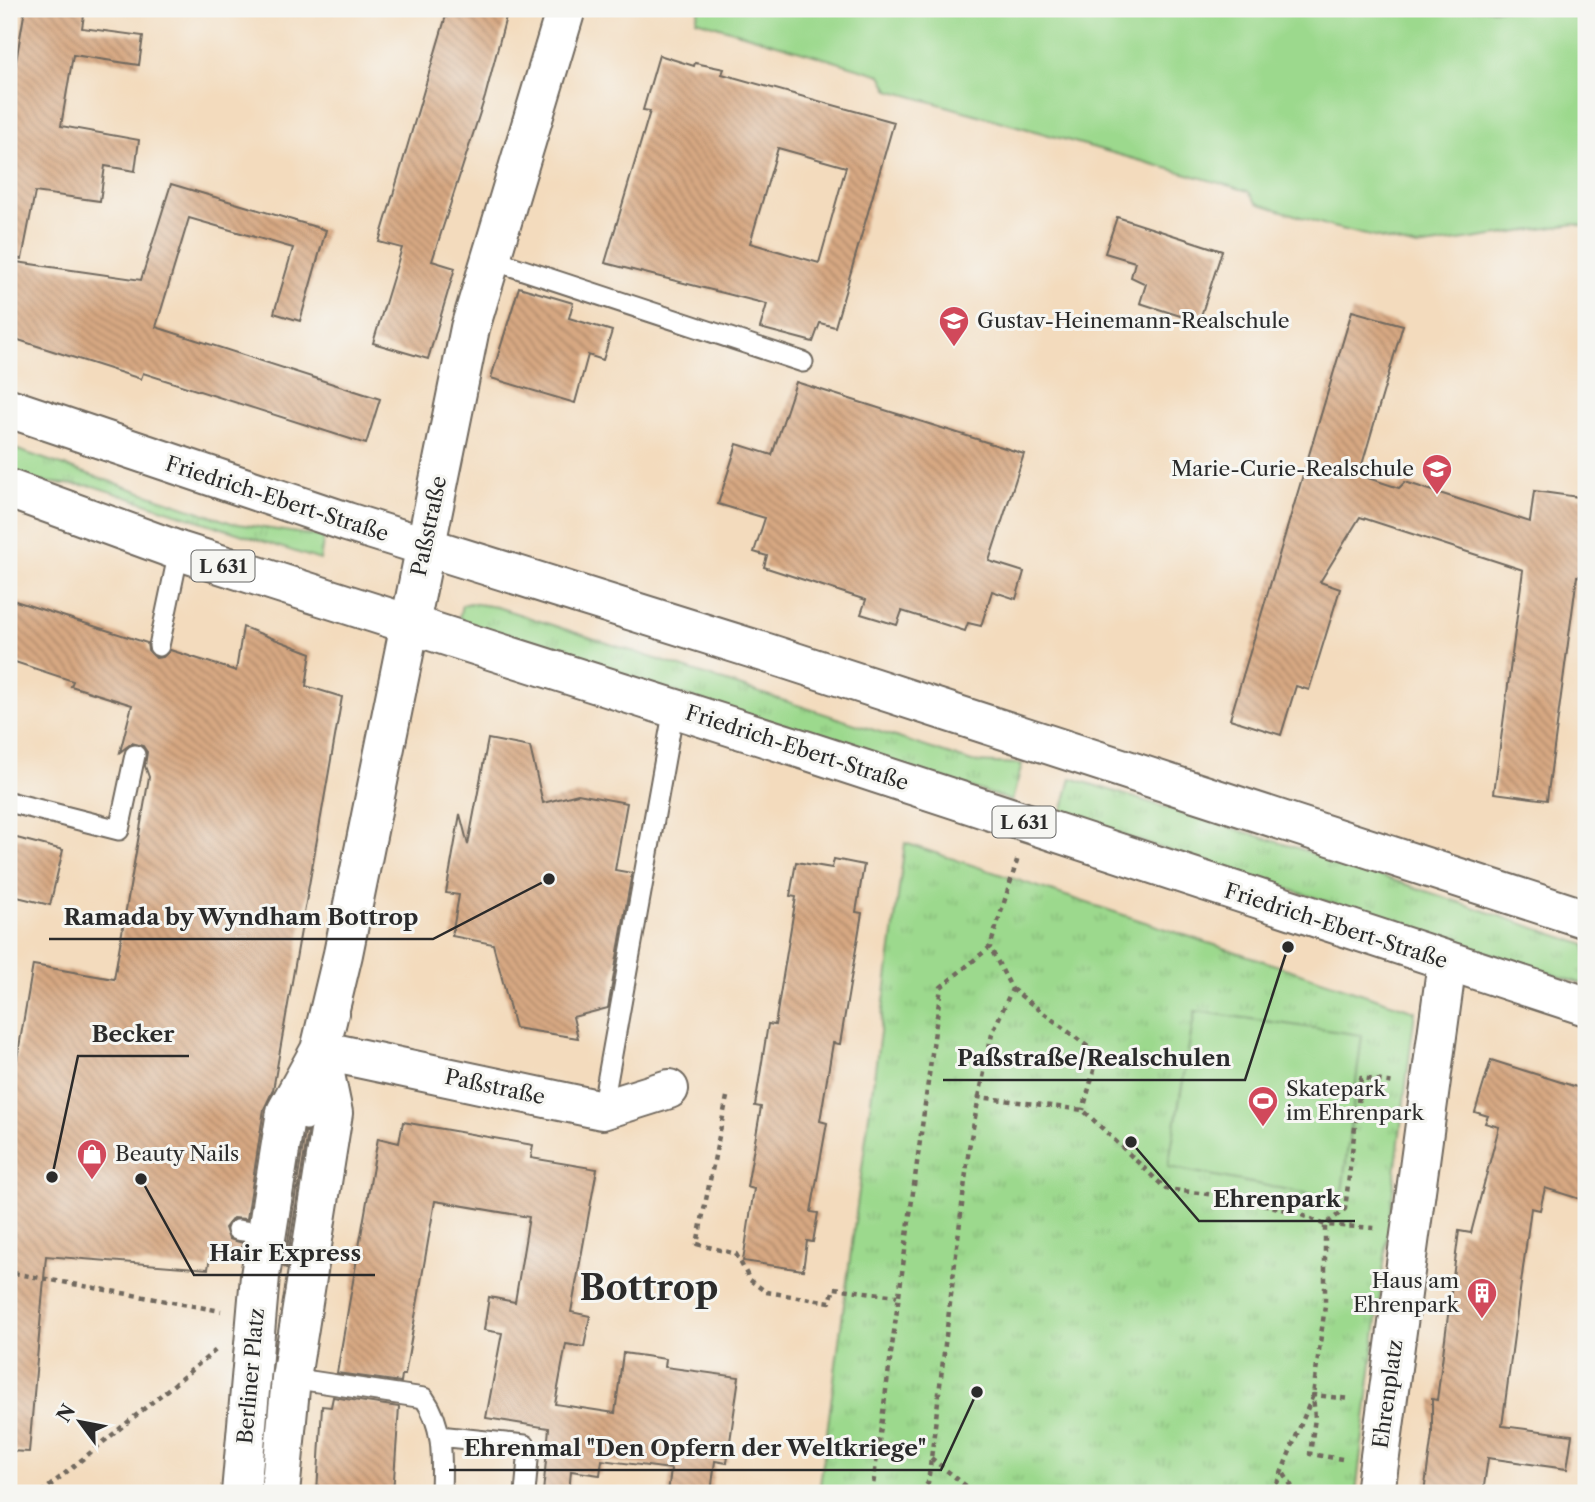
<svg xmlns="http://www.w3.org/2000/svg" width="1595" height="1502" viewBox="0 0 1595 1502" font-family="'Libre Caslon Text',serif">
	<style>
		.grass { fill: url(#grass-tufts); stroke: #64825c; stroke-width: 2 }
		.pitch { fill: #9cd98d; stroke: #64825c; stroke-width: 2 }
		.building { fill: url(#building-back-hatch); fill-rule: evenodd }
		.lines { fill: none; stroke-linecap: round; stroke-linejoin: round }
		.service-casing { stroke: #71695e; stroke-width: 23 }
		.minor-casing { stroke: #71695e; stroke-width: 42 }
		.primary-casing { stroke: #71695e; stroke-width: 42 }
		.path { stroke: #71695e; stroke-width: 4.5; stroke-dasharray: 5 5; stroke-linecap: butt }
		.service { stroke: #fff; stroke-width: 19 }
		.minor { stroke: #fff; stroke-width: 38 }
		.primary { stroke: #fff; stroke-width: 38 }
		.labels { text-anchor: middle; stroke-width: 6; stroke-linejoin: round; paint-order: stroke }
		.shield { fill: #f6f6f2; stroke: #686867; stroke-width: 2 }
		.shield-label { font-size: 19px; font-weight: bold; fill: #2b2b2b }
		.poi-label { font-size: 21px; fill: #2b2b2b; stroke: #f6f6f2; text-anchor: start }
		.street-label { font-size: 21px; fill: #2b2b2b; stroke: #f6f6f2 }
		.town-label { font-size: 35px; font-weight: bold; fill: #2b2b2b; stroke: #f6f6f2 }
		.leader { fill: none; stroke: #2b2b2b; stroke-width: 2.5 }
		.callout-dot { fill: #2b2b2b; stroke: #f6f6f2; stroke-width: 2.5 }
		.callout-label { font-size: 23px; text-anchor: middle; font-weight: bold; fill: #2b2b2b; stroke: #f6f6f2; stroke-width: 6; stroke-linejoin: round; paint-order: stroke }
	</style>
	<defs>
		<pattern id="grass-tufts" width="24" height="20" patternUnits="userSpaceOnUse" patternTransform="scale(1.75)"><rect width="24" height="20" fill="#9cd98d"/><path d="M3 7l-1-3M5 7V3M7 7l1-3M15 17l-1-3M17 17v-4M19 17l1-3" fill="none" stroke="#87ba7a"/></pattern>
		<pattern id="building-back-hatch" width="6" height="6" patternUnits="userSpaceOnUse" patternTransform="scale(1.75)"><rect width="6" height="6" fill="#d7a882"/><path d="M-1 5l2 2M0 0l6 6M5-1l2 2" fill="none" stroke="#af896b"/></pattern>
	</defs>
	<rect width="100%" height="100%" fill="#f6f6f2"/>
	<filter id="ink" filterUnits="userSpaceOnUse"><feTurbulence type="fractalNoise" baseFrequency=".0143" numOctaves="2"/><feDisplacementMap in="SourceGraphic" scale="14" xChannelSelector="R" yChannelSelector="G"/><feConvolveMatrix kernelMatrix="1 2 1 2 8 2 1 2 1" color-interpolation-filters="sRGB"/></filter>
	<filter id="wash" filterUnits="userSpaceOnUse"><feTurbulence type="fractalNoise" baseFrequency=".00686" numOctaves="4" result="noise"/><feDisplacementMap in="SourceGraphic" scale="28" xChannelSelector="R" yChannelSelector="G"/><feGaussianBlur stdDeviation="1.57" result="paint"/><feColorMatrix in="noise" values="0 0 0 0 0 0 0 0 0 0 0 0 0 0 0 0 0 1.4 0 .05"/><feComposite in="paint" operator="in"/></filter>
	<g filter="url(#wash)">
		<rect width="100%" height="100%" fill="#f3dbbd"/>
		<path class="grass" d="M9,447l223,76 92,14 -4,23 -227,-74 -69,-5 -15,-6z
			M470,603l27,4 475,155 50,2 -10,37 -547,-177 -6,-6 3,-13z
			M1071,778l242,75 273,92v40l-525,-169z
			M905,843l510,168 -59,482h-537z"/>
		<path class="pitch" d="M699,9h887v218l-11,-3 -158,23 -85,-20 -75,-24 -9,-12 -359,-101 -8,-15 -185,-55z
			M1195,1011l167,24 -21,165 -173,-33z"/>
		<g id="blocks">
			<path class="building" d="M25,9h60l-3,19 61,8 -4,29 -66,-10 -12,71 78,14 -4,31 -30,-5 -5,35 -65,-9 -13,67 -13,-1v-192l6,1z
				M448,9h60l-23,88 -53,164 23,7 -27,91 -55,-16 29,-95 -23,-6z
				M659,55l35,11 1,-3 29,6 -2,5 172,48 -59,205 -15,-4 -7,19 -53,-14 7,-24 -162,-41 45,-152 -7,-1zM778,148l68,19 -27,96 -69,-20z
				M171,184l155,46 -26,91 -26,-8 19,-65 -104,-30 -33,109 224,72 -14,45 -223,-71 -2,6 -132,-42v-76l132,19z
				M1117,217l105,34 -23,71 -59,-19 6,-19 -15,-7 4,-15 -30,-9z
				M519,287l54,16 -4,15 43,13 -9,29 -15,-5 -13,48 -84,-25z
				M1352,311l51,14 -44,150 40,13 6,-6 125,40 4,-31 52,7 -5,51h5v29l-9,-2 -30,224 -53,-7 29,-223 -163,-53 -40,65 20,7 -31,101 -13,-4 -15,49 -51,-16z
				M796,382l228,72 -35,107 35,11 -8,27 -24,-8 -11,35 -13,-3 -3,8 -63,-20 -5,14 -36,-11 5,-14 -102,-33 3,-11 -13,-4 11,-34 -47,-14 19,-60 35,11z
				M9,599l138,44 1,7 8,8 7,-1 7,-7 66,21 7,-44 68,26 -5,33 36,11 -69,393 -9,19 -17,110 -14,-1 -8,10 4,11 14,4 -3,17 -30,-3 -2,12 -162,-13 -17,196 -20,-1v-393l8,1 16,-94 81,14 35,-202 -4,-11 2,-14 -4,-6 -11,-3 -12,9 12,-47 -61,-19 2,-5 -64,-21z
				M488,739l42,8 13,56 35,-9 49,9 -12,67 17,3 -24,135 -35,9 5,21 -63,-10 -22,-84 -41,-8 7,-41 -13,-2 14,-79 8,31z
				M9,836l54,14 -13,55 -41,-10z
				M834,859l30,6 -8,47 6,1 -22,131 -7,-1 -13,78 7,2 -16,89 7,1 -5,29 -6,-1 -4,29 -60,-9 11,-72 -7,-2 14,-80 -6,-1 13,-82 7,1 21,-128 -6,-1 6,-34 36,6z
				M1491,1060l95,30v111l-41,-13 -5,22 -9,-2 -29,218 70,9 -5,34 -79,-11 -5,35h-59l8,-59v-35l5,1 22,-169 12,2 28,-106 -14,-4 3,-7 -13,-4z
				M403,1122l130,23 -2,13 66,11 -26,143 19,4 -6,31 -18,-3 -11,60 60,9 8,-60 43,6 -1,8 74,10 -12,86 -12,-2 -4,32h-43l3,-24 -69,-9 -2,15 -29,-4 -2,22h-26l6,-65 -63,-10 16,-85 -18,-3 5,-33 26,5 14,-85 -94,-16 -30,174h-3l-1,7 -64,-9 41,-235 21,5z
				M305,1132h3l-22,136 -2,-1z
				M333,1397l66,10 -6,86h-76l5,-87 9,1z"/>
		</g>
	</g>
	<g filter="url(#ink)">
		<use href="#blocks" fill-opacity="0" stroke="#71695e" stroke-width="2"/>
		<g class="lines">
			<g class="service-casing">
				<path id="service" d="M490,259l313,103
					M159,646l20,-95
					M9,802l110,28 16,-75
					M602,1110l72,-402
					M306,1120l7,-33
					M237,1230l28,4
					M291,1378l133,20c20,28 18,61 17,95
					M439,1436l86,9 3,15 -3,33"/>
			</g>
			<g class="minor-casing">
				<path id="minor" d="M320,1050l282,60 67,-21
					M241,1493l19,-217 26,-164 34,-62 23,-96 127,-626 96,-319
					M280,1493l11,-115 42,-265 -13,-63
					M1375,1493l72,-531"/>
			</g>
			<g class="primary-casing">
				<path id="primary" d="M9,408l338,114 420,131 819,266
					M9,489l170,62 629,200 778,255"/>
			</g>
			<path class="path" d="M1012,989l75,57 9,17 -13,47
				M727,1097l-30,147 39,10 14,26 16,12 64,10 4,-14 63,8
				M979,1097l13,-63 20,-45 -22,-42
				M9,1322l4,-49 208,38
				M931,1458l44,35
				M1342,1459l-32,-5 5,-36 -2,-23 38,4
				M1284,1474l12,19
				M41,1493l175,-143
				M872,1493l69,-506 49,-40 28,-89
				M920,1493l8,-10 41,-335 10,-51 104,13 83,79 74,9 57,15 28,12 50,3
				M1273,1493l40,-98 12,-89v-81l20,-16 16,-131 34,5"/>
			<use href="#service" class="service"/>
			<use href="#minor" class="minor"/>
			<use href="#primary" class="primary"/>
		</g>
	</g>
	<defs>
		<g id="school-pin" transform="scale(1.575)"><path d="M0 17L-7.5 6A9.5 9.5 0 1 1 7.5 6Z" fill="#d1495b" stroke="#f6f6f2"/><path d="M0-5L7-2L0 1L-7-2ZM-4 1L0 2.5L4 1V4Q0 6-4 4Z" fill="#fff"/></g>
		<g id="stadium-pin" transform="scale(1.575)"><path d="M0 17L-7.5 6A9.5 9.5 0 1 1 7.5 6Z" fill="#d1495b" stroke="#f6f6f2"/><path d="M0-5a6.5 5 0 1 0 0 10a6.5 5 0 1 0 0-10ZM-3.5-1.8h7v3.6h-7Z" fill="#fff"/></g>
		<g id="shop-pin" transform="scale(1.575)"><path d="M0 17L-7.5 6A9.5 9.5 0 1 1 7.5 6Z" fill="#d1495b" stroke="#f6f6f2"/><path d="M-5-2.5h2.3a2.7 3.5 0 0 1 5.4 0H5L5.5 6h-11ZM-1.5-2.5h3a1.5 2.3 0 0 0-3 0Z" fill="#fff"/></g>
		<g id="building-pin" transform="scale(1.575)"><path d="M0 17L-7.5 6A9.5 9.5 0 1 1 7.5 6Z" fill="#d1495b" stroke="#f6f6f2"/><path d="M-4-6H4V6H1V3H-1V6H-4ZM-2.5-4.3h1.7v1.8h-1.7ZM.8-4.3h1.7v1.8H.8ZM-2.5-1h1.7V.8h-1.7ZM.8-1h1.7V.8H.8Z" fill="#fff"/></g>
	</defs>
	<g fill-rule="evenodd">
		<use href="#school-pin" x="954" y="321"/>
		<use href="#school-pin" x="1437" y="469"/>
		<use href="#stadium-pin" x="1263" y="1101"/>
		<use href="#shop-pin" x="92" y="1154"/>
		<use href="#building-pin" x="1482" y="1293"/>
	</g>
	<g class="labels">
		<g class="shield">
			<rect x="191.5" y="550.5" width="63" height="31" rx="5"/>
			<rect x="992.5" y="806.5" width="63" height="31" rx="5"/>
		</g>
		<g class="shield-label">
			<text x="223" y="573">L 631</text>
			<text x="1024" y="829">L 631</text>
		</g>
		<g class="poi-label">
			<text x="977" y="328">Gustav-Heinemann-Realschule</text>
			<text x="1414" y="476" text-anchor="end">Marie-Curie-Realschule</text>
			<text x="1286" y="1096">Skatepark<tspan x="1286" dy="24">im Ehrenpark</tspan></text>
			<text x="115" y="1161">Beauty Nails</text>
			<text x="1459" y="1288" text-anchor="end">Haus am<tspan x="1459" dy="24">Ehrenpark</tspan></text>
		</g>
		<g class="street-label">
			<text transform="translate(277 499) rotate(18)" y="7">Friedrich-Ebert-Straße</text>
			<text transform="translate(429 526) rotate(-78)" y="7">Paßstraße</text>
			<text transform="translate(797 748) rotate(18)" y="7">Friedrich-Ebert-Straße</text>
			<text transform="translate(1336 926) rotate(18)" y="7">Friedrich-Ebert-Straße</text>
			<text transform="translate(495 1087) rotate(12)" y="7">Paßstraße</text>
			<text transform="translate(251 1376) rotate(-85)" y="7">Berliner Platz</text>
			<text transform="translate(1388 1394) rotate(-82)" y="7">Ehrenplatz</text>
		</g>
		<g class="town-label">
			<text x="649" y="1300">Bottrop</text>
		</g>
	</g>
	<path class="leader" d="M549 879L433 939H49M52 1177L78 1056H189M1288 947L1245 1080H943M1131 1142L1199 1221H1355M141 1179L194 1275H375M977 1392L941 1470H449"/>
	<g class="callout-dot">
		<circle cx="549" cy="879" r="7"/>
		<circle cx="52" cy="1177" r="7"/>
		<circle cx="1288" cy="947" r="7"/>
		<circle cx="1131" cy="1142" r="7"/>
		<circle cx="141" cy="1179" r="7"/>
		<circle cx="977" cy="1392" r="7"/>
	</g>
	<g class="callout-label">
		<text x="241" y="925">Ramada by Wyndham Bottrop</text>
		<text x="133" y="1042">Becker</text>
		<text x="1094" y="1066">Paßstraße/Realschulen</text>
		<text x="1277" y="1207">Ehrenpark</text>
		<text x="285" y="1261">Hair Express</text>
		<text x="695" y="1456">Ehrenmal "Den Opfern der Weltkriege"</text>
	</g>
	<rect width="1595" height="1502" fill="none" stroke="#f6f6f2" stroke-width="35"/>
	<g transform="translate(80 1422) rotate(302)" stroke="#f6f6f2" stroke-width="5" paint-order="stroke">
	<path d="M0-5L12 26L0 18L-12 26Z" fill="#2b2b2b"/>
	<text y="-10" font-size="19" font-weight="bold" text-anchor="middle" fill="#2b2b2b">N</text>
	</g>
</svg>
